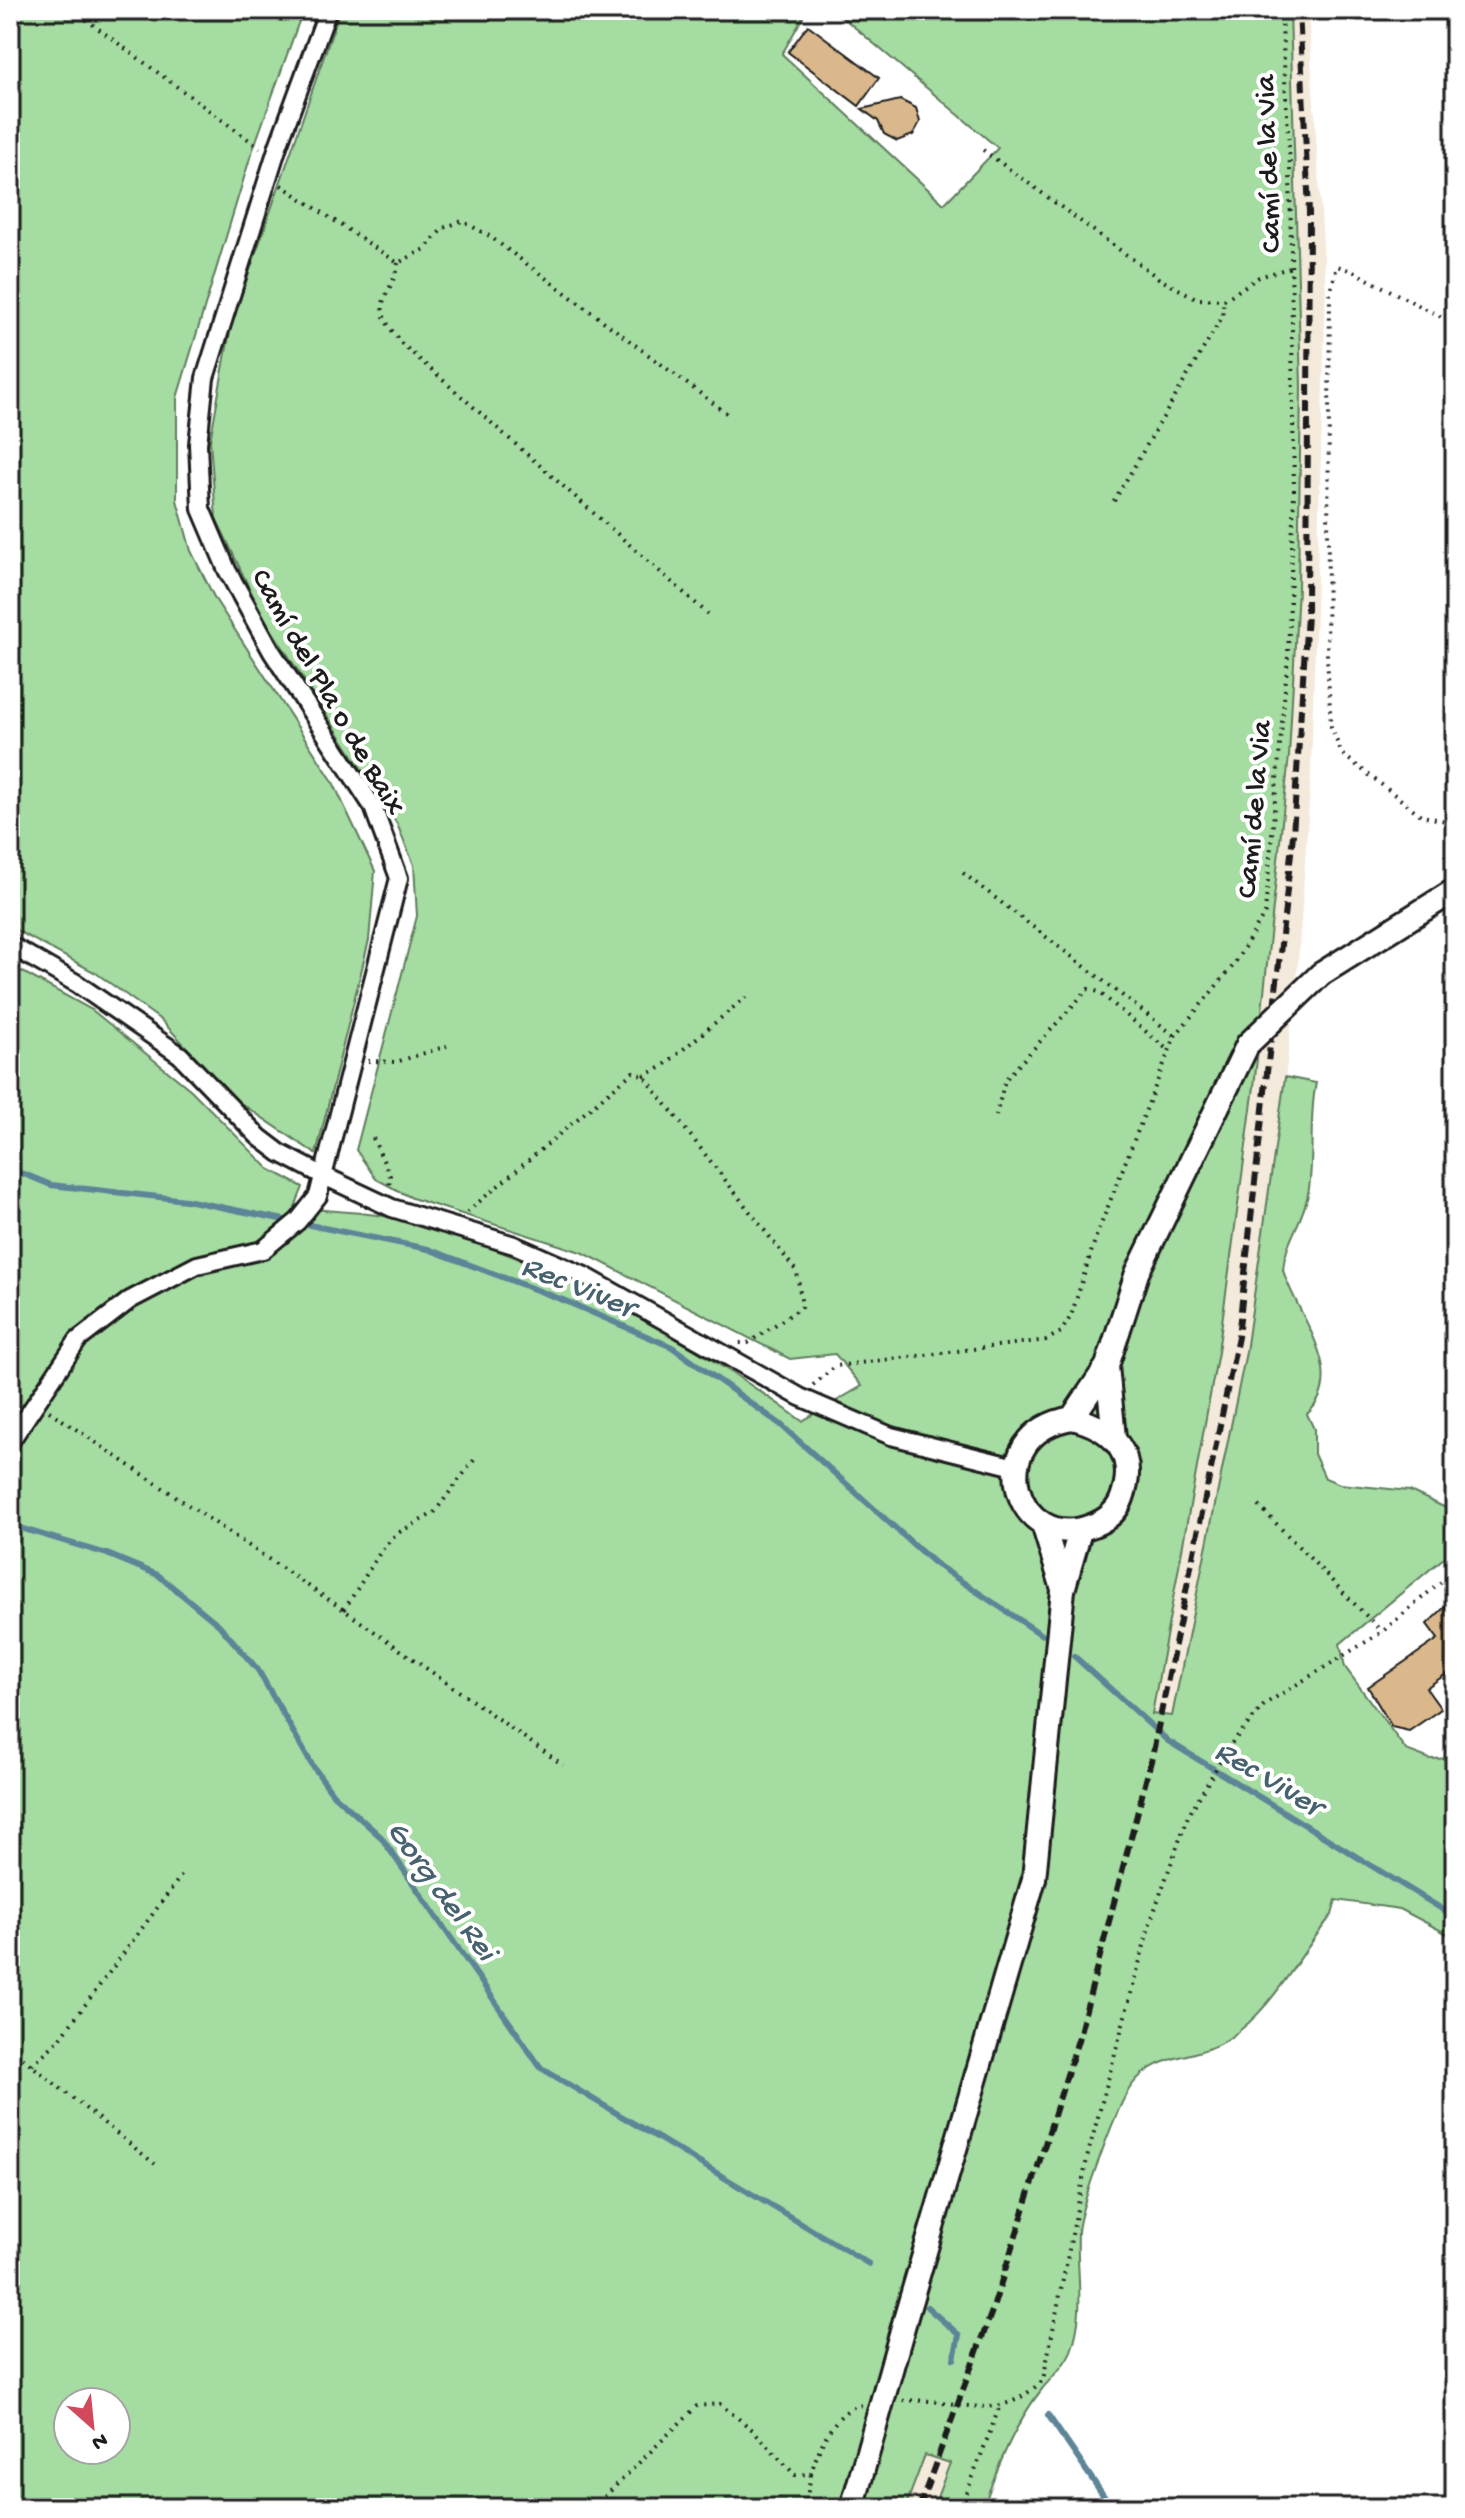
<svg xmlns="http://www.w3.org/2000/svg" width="1465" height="2518" viewBox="0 0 1465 2518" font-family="'Gochi Hand',sans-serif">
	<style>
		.built { fill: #f4eadc }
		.green { fill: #a4dca1; stroke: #607c5e; stroke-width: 2; fill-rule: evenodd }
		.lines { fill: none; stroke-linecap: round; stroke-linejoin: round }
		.stream { stroke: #5d8497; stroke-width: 6 }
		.building { fill: #dab88c; stroke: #1c1c1c; stroke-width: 2 }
		.street-casing { stroke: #1c1c1c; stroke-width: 22 }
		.secondary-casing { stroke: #1c1c1c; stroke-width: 28 }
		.path { stroke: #1c1c1c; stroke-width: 4; stroke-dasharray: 2 6; stroke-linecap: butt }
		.street { stroke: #fff; stroke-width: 16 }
		.secondary { stroke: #fff; stroke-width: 22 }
		.rail { stroke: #1c1c1c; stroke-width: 6; stroke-dasharray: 12 6; stroke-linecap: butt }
		.secondary-bridge-casing { stroke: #1c1c1c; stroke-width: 28; stroke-linecap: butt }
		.secondary-bridge { stroke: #fff; stroke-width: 22 }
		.labels { text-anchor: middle; stroke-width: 8; stroke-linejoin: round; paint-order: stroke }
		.street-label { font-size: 30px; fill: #1c1c1c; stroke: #fff }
		.water-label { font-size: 32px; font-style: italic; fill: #47616e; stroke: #fff }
	</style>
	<rect width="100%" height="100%" fill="#fff"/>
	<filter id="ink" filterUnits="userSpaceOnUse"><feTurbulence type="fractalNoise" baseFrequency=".0125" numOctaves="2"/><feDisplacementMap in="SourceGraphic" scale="16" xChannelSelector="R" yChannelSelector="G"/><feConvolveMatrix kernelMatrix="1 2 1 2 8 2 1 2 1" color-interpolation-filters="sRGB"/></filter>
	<g filter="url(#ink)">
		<path class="built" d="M1290,10h18l18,279 -15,484 -13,192 -19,168 -33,219 -74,365 -20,-3 66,-362 36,-265 35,-331 9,-168 3,-202z
			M925,2455l25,8 -17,45h-28z"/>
		<path class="green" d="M10,10h293l-53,148 -73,240v102l14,51 24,48 117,181 43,91 -6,69 -53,214 -80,-54 -74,-79 -66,-48 -86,-46z
			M340,10h450l13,7 -21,37 162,150 54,-56 -158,-133 3,-5h447l11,376 -3,202 -9,168 -35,331 -36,265 -66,362 20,2 74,-364 39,-275 31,6c-8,36 -1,75 -8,111 -5,28 -23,47 -25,76 12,43 68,104 24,144l7,15v25l11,24 15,6 70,7 38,18 3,43 -111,92 5,23 61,83 24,9 25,-1v180l-55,-29 -64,-9 -4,15c-34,41 -59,95 -104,124 -32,21 -71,13 -96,46 -15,20 -52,121 -54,147 -2,41 8,79 -7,119 -6,15 -20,27 -29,38 -27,34 -45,79 -59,119h-50l17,-45 -25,-8 -20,53h-895v-1543l82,45 99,80 78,79 34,18 -8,20c36,5 75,4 110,13 132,34 287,120 397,201l60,-35 -27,-32 -45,5 -206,-106 -172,-55 -36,-19 -20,-29 61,-234 -3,-51 -17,-41 -135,-209 -46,-97 -6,-77 21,-116zM68,2402h48v48h-48z"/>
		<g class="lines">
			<path class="stream" d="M10,1173l14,1 27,11 135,15 242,49 135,51 109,47 108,77 154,139 108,72
				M10,1525l97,29 51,21 61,50 39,45 54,95 21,29 48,43 160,231 328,196
				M1074,1656l94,85 287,176
				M927,2307l32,28 -5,24
				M1048,2415l64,93"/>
		</g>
		<path class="building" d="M808,25l71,53 -20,28 -71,-54z
			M900,100l16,8 4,14 -7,13 -16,6 -13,-7 -6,-13 -16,-12z
			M1455,1597v71l-29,20 15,21 -32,22 -17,-4 -24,-40 70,-48 -11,-15z"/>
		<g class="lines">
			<g class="street-casing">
				<path id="street" d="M10,945l66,38 104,72 79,82 21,16 44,23 68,32 122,37 71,31 215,121 91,39 124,31
					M10,1442l68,-102 52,-40 67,-35 66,-15 35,-29 20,-25 81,-318 -26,-71 -101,-155 -45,-82 -26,-61 -3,-65 7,-66 73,-232 50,-136"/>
			</g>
			<g class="secondary-casing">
				<path id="secondary" d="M1321,974l134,-84
					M1107,1366l7,72
					M1072,1418c42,10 66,37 50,80 -5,14 -17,23 -31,28 -75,29 -113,-91 -19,-108l35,-52 30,-93 111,-229
					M1043,1524l20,65
					M905,2320l129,-441 29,-289 17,-59
					M852,2508l10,-35"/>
			</g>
			<path class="path" d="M73,10l187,138
				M983,150l178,130 37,19 26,1 35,-23 33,-10
				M281,185l117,78 27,-14 18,-21 19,-7 26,14 241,180
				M398,263c-9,43 -32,36 4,81l306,270
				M1455,324l-103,-53 -15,-5 -7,28 -3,363 4,70 11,27 80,62 33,7
				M1114,501l108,-184 2,-17
				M963,873l212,163
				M368,1061l28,1 51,-16
				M644,1076l18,-9 84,-70
				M996,1116l9,-36 83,-91 11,3 70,59
				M373,1138l17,38 -1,12
				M467,1212l166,-140 11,4 153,196 5,35 -54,36h-9
				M813,1385l23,-19 210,-26 15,-8 10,-16 25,-79 79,-201 58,-70 32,-53 23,-257 6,-163 -4,-326 -9,-157
				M49,1411l295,199 219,155
				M1259,1506l123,126
				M344,1610l37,-59 15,-17 38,-21 40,-53
				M10,2048l145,116
				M32,2065l27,-25 122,-164
				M903,2401c60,-5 90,27 140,-21l45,-226 62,-231 38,-107 42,-71 35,-41 117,-72 73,-62
				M593,2508l104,-102 23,-2 34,27 41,44 16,-1c6,-23 24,-67 52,-69
				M805,2508l6,-34
				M961,2508l38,-100"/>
			<use href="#street" class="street"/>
			<use href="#secondary" class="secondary"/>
			<path class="rail" d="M919,2508l73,-197 86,-271 74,-283 86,-420 55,-502 14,-220 2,-403 -10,-202"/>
			<g class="secondary-bridge-casing">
				<path id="secondary-bridge" d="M1248,1044l73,-70
					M862,2473l43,-153"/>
			</g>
			<use href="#secondary-bridge" class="secondary-bridge"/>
		</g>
	</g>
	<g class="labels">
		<g class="street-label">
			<text transform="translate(1266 164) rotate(-92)" y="10">Camí de la Via</text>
			<text transform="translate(330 691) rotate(60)" y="10">Camí del Pla o de Baix</text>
			<text transform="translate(1252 809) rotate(-85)" y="10">Camí de la Via</text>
		</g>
		<g class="water-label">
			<text transform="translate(579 1284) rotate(22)" y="11">Rec Viver</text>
			<text transform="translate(1270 1776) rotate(31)" y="11">Rec Viver</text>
			<text transform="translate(444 1889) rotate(54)" y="11">Gorg del Rei</text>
		</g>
	</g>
	<rect width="1465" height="2518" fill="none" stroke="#fff" stroke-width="40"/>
	<rect x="20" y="20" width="1425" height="2478" fill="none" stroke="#1c1c1c" stroke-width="3" filter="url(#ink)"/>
	<g transform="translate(92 2426) rotate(153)"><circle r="38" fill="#ffffff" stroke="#a4a4a4" stroke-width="2"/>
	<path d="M0-6L14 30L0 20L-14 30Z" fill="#d1495b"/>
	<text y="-12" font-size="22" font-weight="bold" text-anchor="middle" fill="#1c1c1c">N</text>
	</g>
</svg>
